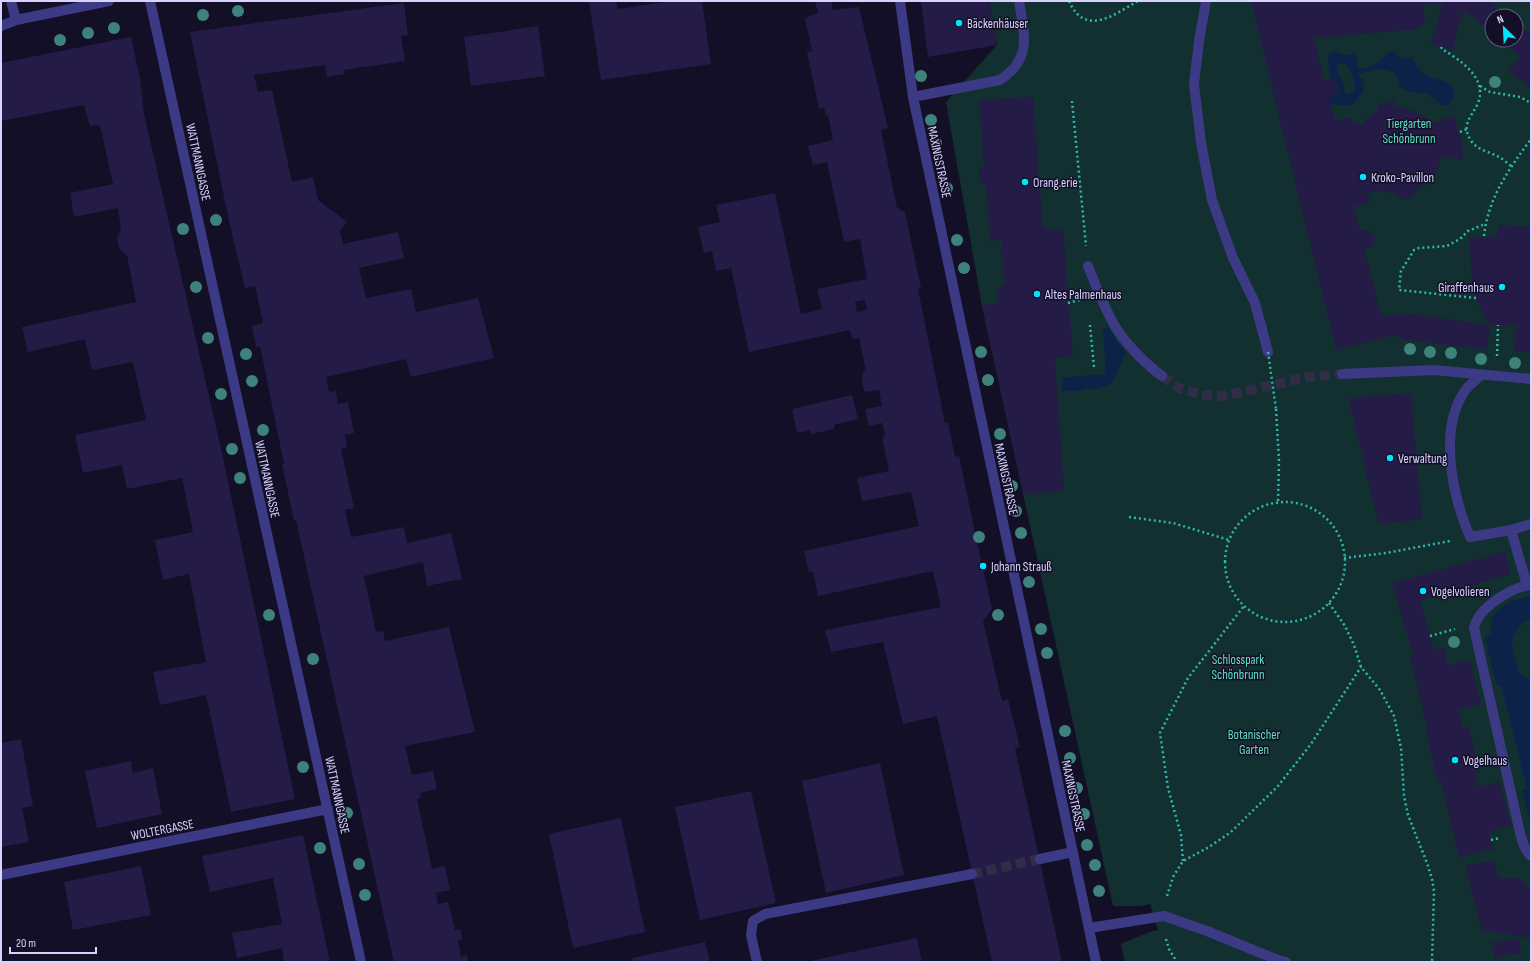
<svg xmlns="http://www.w3.org/2000/svg" width="1532" height="963" viewBox="0 0 1532 963" font-family="'Sofia Sans Condensed',sans-serif">
	<style>
		.green { fill: #12302f; fill-rule: evenodd }
		.water { fill: #0c2248; fill-rule: evenodd }
		.building { fill: #241b47; fill-rule: evenodd }
		.lines { fill: none; stroke-linecap: round; stroke-linejoin: round }
		.minor-tunnel { stroke: #312d47; stroke-width: 10; stroke-dasharray: 10 5; stroke-linecap: butt }
		.path { stroke: #2fb8b0; stroke-width: 2.5; stroke-dasharray: 2 3; stroke-linecap: butt }
		.minor { stroke: #3d3a85; stroke-width: 10 }
		.path-bridge { stroke: #2fb8b0; stroke-width: 2.5; stroke-dasharray: 2 3; stroke-linecap: butt }
		.tree { fill: #3d827b }
		.poi-dot { fill: #00e5ff; stroke: #130f26; stroke-width: 1.5 }
		.labels { text-anchor: middle; stroke-width: 3; stroke-linejoin: round; paint-order: stroke }
		.poi-label { font-size: 13px; fill: #d9d4ff; stroke: #130f26; text-anchor: start }
		.park-label { font-size: 13px; fill: #5fe0c0; stroke: #130f26 }
		.street-label { font-size: 13px; fill: #d9d4ff; stroke: #130f26 }
	</style>
	<rect width="100%" height="100%" fill="#130f26"/>
	<path class="green" d="M989,1h542v961h-406l-4,-18 28,-12 9,-2 -8,-26 -9,2h-28l-131,-600 -36,-204 51,-57zM1492,16h24v24h-24z"/>
	<path class="water" d="M1392,51l4,2 4,6 8,-2h3c5,6 7,13 13,17 9,7 37,5 29,24 -8,19 -19,-2 -26,-5 -1,0 -5,0 -6,0 -16,-1 -21,-3 -24,-18 -13,-10 -25,-4 -39,-1l6,9v6c-4,6 -10,18 -18,17 -7,-1 -9,-3 -16,-1l-2,-6 8,-4 3,-5c-1,-6 -3,-10 -9,-11l-2,-21 2,-5c7,-3 8,1 13,2 4,1 7,-1 11,-2l3,5 1,11c23,-2 17,-9 34,-18zM1343,62c9,4 12,19 11,29l-6,3 -3,-1 -1,-9 -7,-14 1,-5z
		M1108,327l9,15 9,10 -13,30 -7,4 -10,3 -11,-1 -4,3h-19v-13l44,-4 -3,-45z
		M1531,596v22l-10,6 -8,12 -1,12 7,25 12,8v142l-9,-33 5,-1 -26,-104 -4,1 -12,-49 7,-3c0,-3 -1,-7 -1,-10 1,-18 26,-25 40,-28z"/>
	<path class="building" d="M616,1l2,8 53,-8h31l9,63 -110,16 -12,-78z
		M815,1h16l2,9 26,-3 29,121 -7,2 16,78 8,4 16,76 -3,1 27,134 3,-1 7,35 4,-1 17,81 16,72 -9,12 19,80 6,-2 12,48 -5,1 47,214h-70l-55,-246 -34,8 -20,-82 -52,10 -6,-22 116,-23 -8,-36 -115,25 -5,-24h-4l-5,-21 115,-25 -8,-34 -49,9 -5,-23 32,-7 -7,-34 3,-1 -3,-13 -13,3 -4,-17 17,-3 -3,-16 -14,2 -2,-5 -1,-11 1,-4 3,-1 -7,-33 -7,1 -2,-9 -101,22 -18,-84 -15,3 -4,-20 -8,2 -6,-26 22,-5 -4,-17 59,-12 26,121 21,-5 -5,-20 50,-10 -7,-40 -16,3 -17,-80 -14,3 -5,-19 25,-6 -5,-25h-2l-2,-7 -5,1 -12,-57 5,-1 -7,-33 13,-5zM865,300l2,10 -10,2 -2,-10z
		M921,1h68l8,44 -69,12z
		M1251,1h238l18,15h-15v17l-26,-22 -3,1 -11,39 -21,-8 12,-40 -20,2 2,18 -8,6 -103,9 10,42 8,-1 6,7 -1,8 -9,5 8,22 15,-4 2,5 8,3 9,-10 8,-5 -1,-5 17,-5 1,6 17,4 23,13 18,-8 10,28v17l-13,-4 -10,4 -3,11 -8,11 -14,9v5l-15,4 -2,-5 -22,-5 -8,5 2,7 -16,5 6,23h8l7,7 -3,10 -8,2 17,66 20,1v-3l89,12 -3,25 -88,-11v-4l-12,2 -51,13z
		M404,3l4,32 -7,1 4,25 -61,9 1,4 -18,3 -2,-12 -71,10 4,17 14,-2 20,92 21,-5 5,23 29,22 -7,9 3,13 55,-12 6,26 -45,10 7,30 45,-9 5,23 62,-14 16,60 -83,19 -5,-18 -80,18 3,15 7,-1 2,13 10,-2 6,31 -9,2 2,12 -6,2 13,59 -9,2 6,27 53,-10 3,16 44,-10 11,46 -35,7 -4,-24 -59,14 12,56 7,-1 2,10 64,-14 26,105 -70,14 7,29 21,-4 4,18 -17,4 1,5 -4,1 15,70 13,-3 5,24 -14,3 2,11 10,-2 7,28 5,-1 3,10 -5,2 3,16 6,-2 1,7h-74l-63,-284 -35,-158 -2,1 -12,-57h2l-24,-118 -4,1 -4,-21 11,-3 -8,-37 -10,2 -16,-67 -39,-189z
		M1516,23l15,12v54l-22,-18 12,-14 -21,-17h16z
		M538,26l7,50 -74,10 -7,-49z
		M131,37l9,42 4,35 76,330 75,355 -64,13 -25,-117 -46,10 -7,-33 53,-10 -17,-88 -26,6 -8,-40 38,-8 -11,-54 -55,11 -5,-24 -39,8 -8,-38 71,-15 -13,-58 -41,8 -7,-31 -57,13 -6,-25 114,-25 -9,-47 -8,-6 -2,-11 4,-8 -3,-22 -44,9 -4,-24 43,-9 -13,-59 -10,1 -6,-21 -83,16v-58z
		M1033,97l10,133 20,-1 10,128 -18,1 9,133 -30,3v-2l-10,3 -42,-189 16,-4 -1,-11h3v-5l5,-1 -1,-11 -2,1v-6l2,-1 -1,-10h-2l-1,-7h2v-11l-12,1 -4,-58h-6l-1,-15h5l-5,-68z
		M1499,225l32,2v126l-17,-2 3,-26h-26l-7,-9 -9,-20 -3,-18 -3,-40 29,-2z
		M1411,393l11,126 -43,5 -31,-126z
		M852,395l6,24 -24,6v4l-23,5 -1,-4 -13,3 -5,-24z
		M1505,552l6,22 -91,26 14,50 10,-2 4,18 22,-6 11,44 -22,6 4,17 5,-1 12,46 -6,1 4,14 22,-5 11,44 -22,6 4,17 -34,8 -18,-77 -3,1 -12,-48 2,-1 -18,-76 3,-1 -21,-72z
		M21,739l12,67 -11,2 7,34 -28,5v-104z
		M131,761l2,12 20,-5 9,46 -65,14 -12,-57z
		M880,763l24,112 -78,18 -24,-112z
		M751,791l25,112 -76,17 -25,-113z
		M621,818l24,114 -72,16 -24,-114z
		M303,835l27,127h-46l-2,-14 -45,10 -5,-25 50,-9 -9,-46 -63,14 -8,-36z
		M1494,860l4,18h20l12,11 1,49 -49,-8 -17,-64z
		M141,866l10,49 -78,15 -9,-48z
		M917,938l5,24h-112v-1z
		M1519,938l2,15 -26,5 -3,-16z
		M705,942l5,20h-77l-1,-4z"/>
	<g class="lines">
		<path class="minor-tunnel" d="M1162,376l17,12 22,7 23,1 84,-19 34,-3
			M972,874l68,-15"/>
		<path class="path" d="M1069,1c16,37 46,13 69,0
			M1441,47l1,2c18,11 46,29 36,54 -7,15 -18,22 -6,39 6,8 18,10 27,15 4,2 8,6 12,9
			M1480,86l10,6 30,5 11,6
			M1072,101l14,145
			M1460,132l7,-3
			M1484,236c4,-38 25,-67 47,-97
			M1476,298l-77,-8 2,-19 13,-21 5,-2 28,-2 13,-7 8,-8 17,-7
			M1068,303l12,-3
			M1090,325l4,42
			M1497,356l1,-31
			M1276,409l3,52 -1,41
			M1225 562a60 60 0 1 1 120 0a60 60 0 1 1-120 0Z
			M1129,517l44,6 56,17
			M1344,558l42,-5 64,-12
			M1329,603l16,23 9,19 7,22 19,23 14,26 7,32 3,48 4,19 19,48 5,16 2,12 -2,71
			M1430,636l25,-7
			M1491,840l9,-2
			M1183,861l-2,-26 -13,-47 -8,-55 28,-55 56,-72
			M1167,896l6,-19 10,-16 26,-14 22,-15 47,-46 33,-42 50,-77
			M1166,939l3,10 8,13"/>
		<path class="minor" d="M11,1l5,19
			M150,1l211,961
			M900,1l13,96 183,865
			M1206,1l-7,40 -5,43 7,59 11,57 21,58 22,45 13,49
			M1,26l15,-6 93,-19
			M913,97l87,-17c33,-22 24,-45 19,-79
			M1088,266c9,22 17,45 30,65 10,15 30,35 44,45
			M1342,374l91,-4 98,9
			M1481,375c-5,5 -13,11 -17,17 -26,40 -11,105 6,145l41,-7 20,-6
			M1511,530l16,55
			M1531,585c-20,2 -53,23 -57,43l46,205c2,8 5,18 11,23
			M1040,859l33,-7
			M1,875l327,-66
			M1089,928l75,-12 43,15 71,29 8,2
			M757,962l-6,-27 2,-14 12,-7 207,-40"/>
		<path class="path-bridge" d="M1268,352l8,57"/>
	</g>
	<g class="tree">
		<circle cx="238" cy="11" r="6"/>
		<circle cx="203" cy="15" r="6"/>
		<circle cx="114" cy="28" r="6"/>
		<circle cx="88" cy="33" r="6"/>
		<circle cx="60" cy="40" r="6"/>
		<circle cx="921" cy="76" r="6"/>
		<circle cx="1495" cy="82" r="6"/>
		<circle cx="931" cy="120" r="6"/>
		<circle cx="936" cy="143" r="6"/>
		<circle cx="947" cy="188" r="6"/>
		<circle cx="216" cy="220" r="6"/>
		<circle cx="183" cy="229" r="6"/>
		<circle cx="957" cy="240" r="6"/>
		<circle cx="964" cy="268" r="6"/>
		<circle cx="196" cy="287" r="6"/>
		<circle cx="208" cy="338" r="6"/>
		<circle cx="1410" cy="349" r="6"/>
		<circle cx="981" cy="352" r="6"/>
		<circle cx="1430" cy="352" r="6"/>
		<circle cx="1451" cy="353" r="6"/>
		<circle cx="246" cy="354" r="6"/>
		<circle cx="1481" cy="359" r="6"/>
		<circle cx="1515" cy="363" r="6"/>
		<circle cx="988" cy="380" r="6"/>
		<circle cx="252" cy="381" r="6"/>
		<circle cx="221" cy="394" r="6"/>
		<circle cx="263" cy="430" r="6"/>
		<circle cx="1000" cy="434" r="6"/>
		<circle cx="232" cy="449" r="6"/>
		<circle cx="240" cy="478" r="6"/>
		<circle cx="1012" cy="486" r="6"/>
		<circle cx="1016" cy="511" r="6"/>
		<circle cx="1021" cy="533" r="6"/>
		<circle cx="979" cy="537" r="6"/>
		<circle cx="1029" cy="582" r="6"/>
		<circle cx="269" cy="615" r="6"/>
		<circle cx="998" cy="615" r="6"/>
		<circle cx="1041" cy="629" r="6"/>
		<circle cx="1454" cy="642" r="6"/>
		<circle cx="1047" cy="653" r="6"/>
		<circle cx="313" cy="659" r="6"/>
		<circle cx="1065" cy="731" r="6"/>
		<circle cx="1070" cy="758" r="6"/>
		<circle cx="303" cy="767" r="6"/>
		<circle cx="1077" cy="788" r="6"/>
		<circle cx="347" cy="813" r="6"/>
		<circle cx="1084" cy="814" r="6"/>
		<circle cx="1087" cy="845" r="6"/>
		<circle cx="320" cy="848" r="6"/>
		<circle cx="359" cy="864" r="6"/>
		<circle cx="1095" cy="865" r="6"/>
		<circle cx="1099" cy="891" r="6"/>
		<circle cx="365" cy="895" r="6"/>
	</g>
	<g class="poi-dot">
		<circle cx="959" cy="23" r="4"/>
		<circle cx="1363" cy="177" r="4"/>
		<circle cx="1025" cy="182" r="4"/>
		<circle cx="1502" cy="287" r="4"/>
		<circle cx="1037" cy="294" r="4"/>
		<circle cx="1390" cy="458" r="4"/>
		<circle cx="983" cy="566" r="4"/>
		<circle cx="1423" cy="591" r="4"/>
		<circle cx="1455" cy="760" r="4"/>
	</g>
	<g class="labels">
		<g class="poi-label">
			<text x="967" y="28">Bäckenhäuser</text>
			<text x="1371" y="182">Kroko-Pavillon</text>
			<text x="1033" y="187">Orang.erie</text>
			<text x="1494" y="292" text-anchor="end">Giraffenhaus</text>
			<text x="1045" y="299">Altes Palmenhaus</text>
			<text x="1398" y="463">Verwaltung</text>
			<text x="991" y="571">Johann Strauß</text>
			<text x="1431" y="596">Vogelvolieren</text>
			<text x="1463" y="765">Vogelhaus</text>
		</g>
		<g class="park-label">
			<text x="1409" y="128">Tiergarten<tspan x="1409" dy="15">Schönbrunn</tspan></text>
			<text x="1238" y="664">Schlosspark<tspan x="1238" dy="15">Schönbrunn</tspan></text>
			<text x="1254" y="739">Botanischer<tspan x="1254" dy="15">Garten</tspan></text>
		</g>
		<g class="street-label">
			<text transform="translate(199 162) rotate(78)" y="5">WATTMANNGASSE</text>
			<text transform="translate(940 162) rotate(78)" y="5">MAXINGSTRASSE</text>
			<text transform="translate(268 479) rotate(78)" y="5">WATTMANNGASSE</text>
			<text transform="translate(1007 479) rotate(78)" y="5">MAXINGSTRASSE</text>
			<text transform="translate(338 795) rotate(78)" y="5">WATTMANNGASSE</text>
			<text transform="translate(1074 796) rotate(78)" y="5">MAXINGSTRASSE</text>
			<text transform="translate(162 829) rotate(-11)" y="5">WOLTERGASSE</text>
		</g>
	</g>
	<rect width="1532" height="963" fill="none" stroke="#d9d4ff" stroke-width="4"/>
	<g transform="translate(1504 28) rotate(336)"><circle r="19" fill="#130f26" stroke="#625e7d"/>
	<path d="M0-3L7 15L0 10L-7 15Z" fill="#00e5ff"/>
	<text y="-6" font-size="11" font-weight="bold" text-anchor="middle" fill="#d9d4ff">N</text>
	</g>
	<path d="M10 947v6h86v-6" fill="none" stroke="#d9d4ff" stroke-width="2"/>
	<text x="16" y="947" font-size="12" fill="#d9d4ff" stroke="#130f26" stroke-width="3" paint-order="stroke">20 m</text>
</svg>
